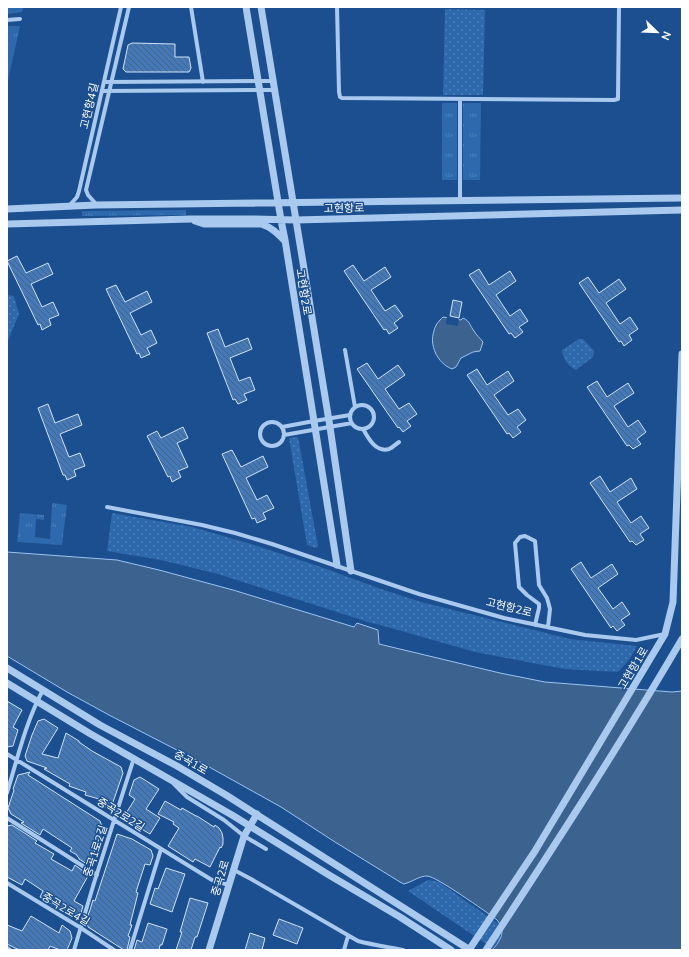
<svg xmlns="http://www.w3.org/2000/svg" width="689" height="957" viewBox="0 0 689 957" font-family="'Nunito Sans','Noto Sans KR',sans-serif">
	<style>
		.grass { fill: url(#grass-tufts) }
		.park { fill: url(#park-dots) }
		.water { fill: #3c6290; stroke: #9cc4f0 }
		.pier { fill: #1b4f8f }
		.building { fill: url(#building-back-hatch); stroke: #cfe3fa }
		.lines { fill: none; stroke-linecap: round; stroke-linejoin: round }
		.minor { stroke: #a9c9ee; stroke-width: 4 }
		.tertiary { stroke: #a9c9ee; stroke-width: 7 }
		.labels { text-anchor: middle; stroke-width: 3; stroke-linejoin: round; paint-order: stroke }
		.street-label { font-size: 11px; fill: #fff; stroke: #1b4f8f }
	</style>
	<defs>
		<pattern id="grass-tufts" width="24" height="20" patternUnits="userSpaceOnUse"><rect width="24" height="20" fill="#2e69ad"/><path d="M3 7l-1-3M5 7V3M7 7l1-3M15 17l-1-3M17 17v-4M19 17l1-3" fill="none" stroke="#4d80b9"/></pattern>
		<pattern id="park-dots" width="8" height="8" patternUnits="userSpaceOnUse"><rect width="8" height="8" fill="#2e69ad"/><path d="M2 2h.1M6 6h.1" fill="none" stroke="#4d80b9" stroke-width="1.8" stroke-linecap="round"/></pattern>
		<pattern id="building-back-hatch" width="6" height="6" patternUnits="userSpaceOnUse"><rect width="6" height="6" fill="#4478b7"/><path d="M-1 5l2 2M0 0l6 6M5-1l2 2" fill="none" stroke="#486282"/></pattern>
	</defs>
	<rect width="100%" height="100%" fill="#1b4f8f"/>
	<path class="grass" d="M7,7h16l-1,5 -13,2 -2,-1z
		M7,26h13l-13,59z
		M442,103h15v77h-15z
		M463,103h18l-1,77h-17z
		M186,210v5l-104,1v-5z
		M53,503l14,2 -5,40 -45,-3 3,-29 24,2v5l-8,-1 -1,18 15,2 2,-34z"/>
	<path class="park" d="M445,9l40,1 -2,85h-40z
		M7,295l7,1 5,18 -12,29z
		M579,339h4l11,12 -1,6 -17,13c-8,-4 -13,-11 -14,-20z
		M298,437l20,109 -2,2 -9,-3 -18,-107z
		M112,513l80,14 59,17 67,22 66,24 37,12 149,37 67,7 -8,14 -11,12 -54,-3 -89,-17 -91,-26 -16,-4 -150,-48 -57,-14 -54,-9z
		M428,880l11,2 61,43v14l-8,9 -84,-57z"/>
	<path class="water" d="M443,317l18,3 2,-2c7,3 7,8 11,13 2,4 6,7 9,11l-3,9 -7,1 -12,6 -5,9 -4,2c-15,-6 -23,-24 -18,-38 1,-6 5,-10 9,-14z
		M7,552l110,8 42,10 74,20 121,37 3,-4 21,7 1,14 121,29 45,9 127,10 10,-1v259h-190c9,-10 15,-19 4,-31 -10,-7 -60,-43 -69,-43 -7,0 -14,5 -20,7l-3,1 -4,-2 -65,-40 -54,-35 -79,-44 -93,-48 -42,-23 -60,-36z"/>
	<path class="pier" d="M447,316l12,2 -1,8 -12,-2z"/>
	<path class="building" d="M132,43l43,1v13h14l2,11 -2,4h-63l-3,-3 5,-24z
		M17,256l9,17 22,-10 5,11 -22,10 11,23 11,-5 6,13 -10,4 2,6 -9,5 -2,-6 -2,1 -31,-64z
		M353,265l11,16 21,-14 6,10 -20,13 14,21 10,-6 8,11 -9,7 4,5 -9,6 -3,-5 -2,1 -40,-59z
		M479,269l10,16 21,-14 6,10 -20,14 14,21 10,-7 8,12 -9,6 4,5 -8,6 -4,-5 -2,1 -40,-59z
		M588,277l11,16 20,-14 7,10 -20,14 14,21 10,-7 8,12 -9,6 3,5 -8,6 -3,-5 -2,1 -40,-59z
		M116,285l9,17 22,-11 5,11 -22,11 11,22 10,-5 6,13 -10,5 3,6 -9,4 -2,-5 -2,1 -31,-65z
		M453,300l9,2 -3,16 -9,-2z
		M218,329l7,18 23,-9 4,11 -22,9 9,23 11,-4 5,13 -11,4 3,6 -9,4 -3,-5 -2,1 -26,-67z
		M367,363l11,16 20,-14 7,10 -20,14 14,20 10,-6 8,11 -10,7 4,5 -8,6 -4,-5 -1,1 -41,-59z
		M477,369l10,16 21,-14 6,10 -20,14 14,20 10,-6 8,11 -9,7 4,5 -8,6 -4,-5 -2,1 -40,-59z
		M597,381l10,16 21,-14 6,10 -20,13 14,21 10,-7 8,12 -9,7 4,5 -8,5 -4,-4 -2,1 -40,-59z
		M48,404l7,19 23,-9 4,11 -22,9 9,23 11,-4 5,13 -11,4 2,6 -9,4 -2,-5h-2l-25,-67z
		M183,427l5,11 -11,5 11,24 -10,4 3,6 -9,5 -2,-6 -2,1 -21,-41 10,-5 4,7z
		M232,450l9,17 22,-11 5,11 -22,11 11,22 10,-5 7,13 -11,5 3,6 -9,4 -2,-5 -3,1 -30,-65z
		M600,476l10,16 21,-14 6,11 -20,13 14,21 10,-7 8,12 -9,6 4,6 -8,5 -4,-4 -2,1 -40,-59z
		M581,562l10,16 21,-14 6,10 -20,14 15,21 9,-7 8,12 -9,6 4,5 -8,6 -4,-5 -2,2 -40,-59z
		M7,701l15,9 -9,17 5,3 -5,16 -6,1z
		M44,719l14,9 -16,26 16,4 8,-25 13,8v1l13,9 29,16 2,6 -11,32 -7,2 -7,-4 1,-4 -14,-4 1,-3 -17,-6 1,-2 -26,-15 3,-1 -20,-7 -2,-5 7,-21 6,-14z
		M30,772l-2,3 72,46 3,8 -6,16 1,1 -11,18 -8,-5v-1l-2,-2v-1l-7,-4 2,-3 -29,-19 -3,6 -19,-12 3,-1 -13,-8 -3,-6 6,-18 -1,-1 5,-14z
		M140,777l19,12 -13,20 14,9 -10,16 -27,-16 12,-19 -6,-4 5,-15z
		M165,801l16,9 1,-2 14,8h1l17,11 1,-2 4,3 3,5 1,5v6l-2,4 -1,-1 -10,20 -15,-8 -2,3 -25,-16 11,-18 -6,-4 1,-2 -16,-8z
		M12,825l25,16 -2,2 19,11 -3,5 21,12 3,-6 8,6 -1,2 6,3 -14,25 9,5 -2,7 -11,4 -12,-9 -18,-11 3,-6 -18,-12 -3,6 -15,-8v-51z
		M117,834l15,5 19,11 2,6 -3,9 -5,-1 -9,28 2,1 -8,32h2l-4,11 2,1 -3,13h-3l-36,-23 -1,-3 -1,-4 4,-10 3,-10 2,1z
		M166,868l19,6 -13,38 -22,-8 5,-16 3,1z
		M190,898l18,5 -11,34h-2l-4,13h-15l6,-18h-2z
		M31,916l28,17 3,-8 8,6 2,7 -5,12h-7l-10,-4 -2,4h-28l-5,-2 -8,-4v-19l15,6z
		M279,919l24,9 -6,16 -24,-9z
		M148,923l19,6 -5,16h-2l-1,5h-25l3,-10 5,2z
		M250,933l15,5 -3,12h-17z"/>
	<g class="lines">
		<path class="minor" d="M191,7l12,75
			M337,7l2,85 1,5 2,1 272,2 4,-1v-2l1,-90
			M7,20l13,-1
			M104,82l169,-1
			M102,91l173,-1
			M460,99v101
			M96,204l-8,-9 -2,-5 43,-183
			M69,206l8,-9 2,-6 42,-184
			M345,350l10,57
			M350 417a12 12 0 1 1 24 0a12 12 0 1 1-24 0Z
			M260 434a12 12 0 1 1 24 0a12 12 0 1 1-24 0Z
			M282,427l32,-6 36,-6
			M363,429c5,9 13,24 26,20 3,-1 7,-5 10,-7
			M284,435l68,-12
			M107,507l95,18 33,8 37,11 147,50 85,24 81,17 51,5 29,-6
			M535,625l4,-17v-4l-12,-9 -8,-8 -4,-44 5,-6 5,-1 10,5 4,44 8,13 3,11 -2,18
			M7,754l107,66 98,60 17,5
			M174,784l13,13 37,23 20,16 22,13
			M7,793c10,-33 19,-72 36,-103
			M7,818l90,57
			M234,870l17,9 107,62c15,4 30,6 45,9
			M7,883l74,45 33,22
			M7,948l3,2
			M74,950l20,-67 40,-125
			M130,950l31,-101
			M344,950l4,-14"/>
		<path class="tertiary" d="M246,7l35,213 4,20 52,325
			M261,7l69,420 21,144
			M7,209l89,-4 586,-7
			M195,221l9,3h57c10,3 16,9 23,16
			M7,224l184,-5h64l41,1 386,-10
			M7,668l93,57 77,41 49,29 244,155
			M7,683l82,50 143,82 97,60 71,42 51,33
			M209,950l35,-114 13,-22
			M469,950l66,-99 130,-217 8,-32 9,-248
			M486,950c67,-102 134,-205 196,-311"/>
	</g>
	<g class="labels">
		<g class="street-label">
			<text transform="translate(89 106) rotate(-77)" y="4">고현항4길</text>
			<text transform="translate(344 208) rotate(-1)" y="4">고현항로</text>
			<text transform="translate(304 292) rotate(81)" y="4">고현항2로</text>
			<text transform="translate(509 607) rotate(14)" y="4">고현항2로</text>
			<text transform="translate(633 668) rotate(-59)" y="4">고현항1로</text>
			<text transform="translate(191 762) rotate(30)" y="4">중곡1로</text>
			<text transform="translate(121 814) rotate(32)" y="4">중곡2로2길</text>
			<text transform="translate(95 851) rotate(-72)" y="4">중곡1로2길</text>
			<text transform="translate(220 878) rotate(-73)" y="4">중곡2로</text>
			<text transform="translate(66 909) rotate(31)" y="4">중곡2로4길</text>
		</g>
	</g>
	<rect width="689" height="957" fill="none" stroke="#ffffff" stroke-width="16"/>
	<g transform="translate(657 32) rotate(113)" stroke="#1b4f8f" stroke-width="3" paint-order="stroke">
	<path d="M0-3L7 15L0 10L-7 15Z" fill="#ffffff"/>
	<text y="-6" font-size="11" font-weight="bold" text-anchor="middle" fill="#ffffff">N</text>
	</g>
</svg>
